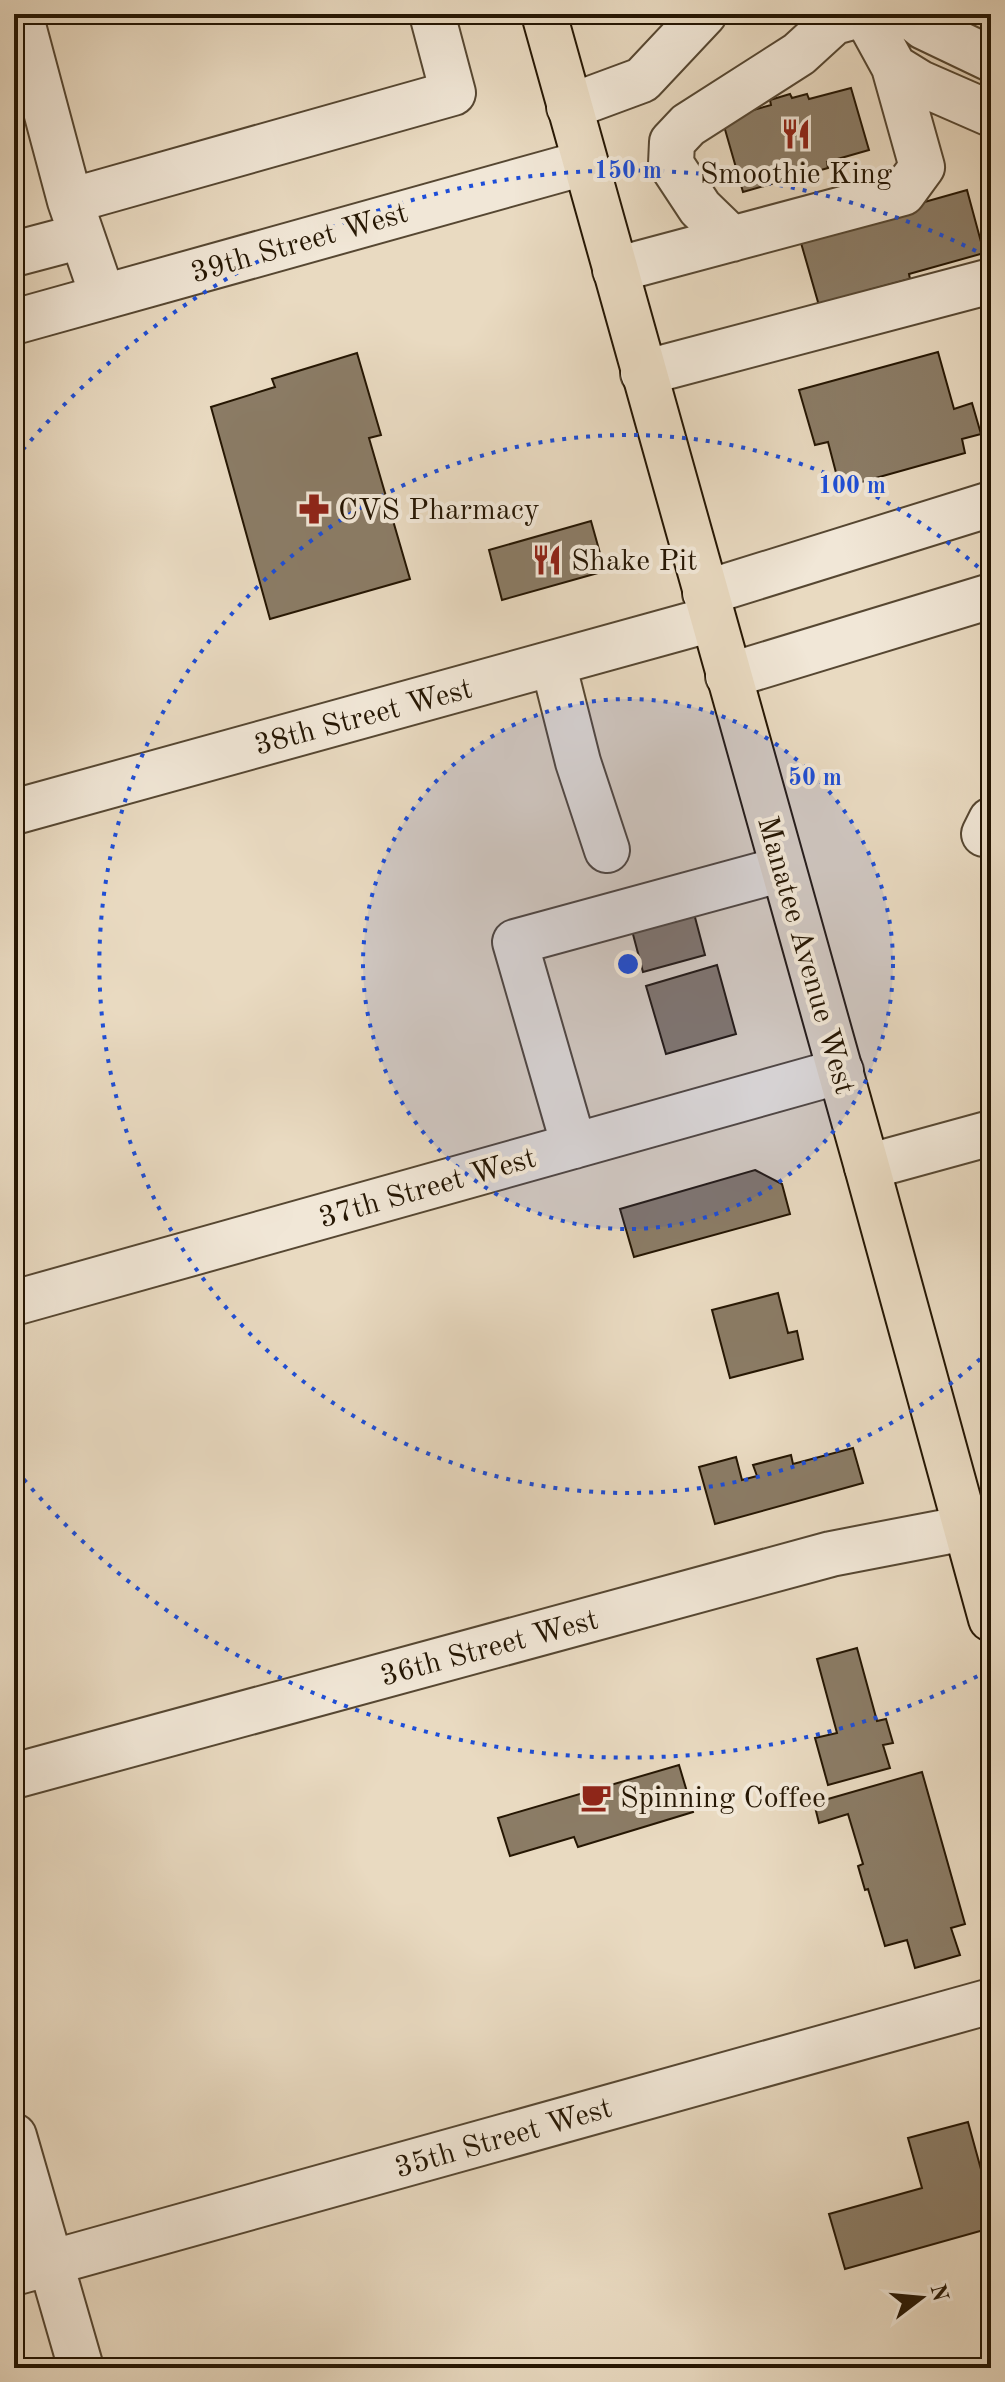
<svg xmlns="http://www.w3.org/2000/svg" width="1005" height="2382" viewBox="0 0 1005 2382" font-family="'Old Standard TT',serif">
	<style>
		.building { fill: #8b7c66; stroke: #251603; stroke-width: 2 }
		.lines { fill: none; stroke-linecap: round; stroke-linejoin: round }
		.minor-casing { stroke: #564732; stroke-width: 48 }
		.major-casing { stroke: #251603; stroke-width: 48 }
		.minor { stroke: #f1e7d7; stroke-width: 44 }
		.major { stroke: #e9dac1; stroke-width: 44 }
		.ring { fill: none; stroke: #1d4ed8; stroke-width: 4; stroke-dasharray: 4 8 }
		.labels { text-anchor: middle; stroke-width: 8; stroke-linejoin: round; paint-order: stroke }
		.poi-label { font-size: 30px; fill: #251603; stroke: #f1e7d7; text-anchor: start }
		.street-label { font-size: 30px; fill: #251603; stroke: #f1e7d7 }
		.centre { fill: #1d4ed8; stroke: #f1e7d7; stroke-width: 4 }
		.ring-label { font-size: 24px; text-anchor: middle; font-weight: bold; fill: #1d4ed8; stroke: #f1e7d7; stroke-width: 8; stroke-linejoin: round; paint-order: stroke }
	</style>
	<rect width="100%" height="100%" fill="#e9dac1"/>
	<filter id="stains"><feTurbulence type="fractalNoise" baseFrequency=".0025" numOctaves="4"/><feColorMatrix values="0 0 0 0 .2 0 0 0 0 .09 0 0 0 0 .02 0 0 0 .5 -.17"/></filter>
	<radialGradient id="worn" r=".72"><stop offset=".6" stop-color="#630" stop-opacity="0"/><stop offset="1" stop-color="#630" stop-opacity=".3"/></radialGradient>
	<path class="building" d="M851,88l18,62 -42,12 1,6 -85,24 -21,-73 49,-14 -1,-5 20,-6 2,4 15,-4 2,5z
		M967,190l17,63 -75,21 1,5 -41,11 1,5 -50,14 -23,-80 92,-17z
		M14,191l9,35 -9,3z
		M938,352l16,57 18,-6 9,31 -19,5 3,14 -125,35 -12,-46 -13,3 -16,-55z
		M357,353l24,82 -12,3 41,141 -140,40 -59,-212 64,-20 -3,-8z
		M591,521l14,50 -103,29 -13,-50z
		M692,906l13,49 -62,17 -13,-49z
		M717,965l19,69 -70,20 -20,-68z
		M755,1170l27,14 8,30 -156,43 -14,-48z
		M778,1293l10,40 9,-2 6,28 -73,19 -18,-68z
		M853,1448l10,35 -148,41 -16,-57 37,-10 6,23 15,-4 -4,-11 38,-10 2,9z
		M857,1648l20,73 9,-2 7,24 -10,2 7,23 -62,17 -13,-47 22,-5 -20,-74z
		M679,1765l14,47 -115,35 -4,-10 -64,19 -12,-38z
		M922,1772l43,152 -14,4 9,27 -45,13 -8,-28 -22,6 -17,-57 -3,1 -7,-24 5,-2 -15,-50 -29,9 -5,-20z
		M968,2122l23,84v22l-146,41 -16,-55 93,-26 -14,-50z"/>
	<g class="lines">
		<g class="minor-casing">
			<path id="minor" d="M20,14l50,187 33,96
				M908,14l16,13 67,32
				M894,67l26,16 71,31
				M569,107l73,-27 62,-66
				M70,201l383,-108 -21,-79
				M732,239l-32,-31 -29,-44 1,-22 16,-17 111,-71 35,-32 29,-8
				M14,254l68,-18
				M615,270l288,-77 19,-26 -28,-100 -29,-53
				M14,322l570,-159
				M643,373l348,-92
				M705,593l286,-89
				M553,663l25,99 29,88
				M728,676l263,-80
				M14,812l698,-193
				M984,834l7,-14
				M574,1146l-59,-204 268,-73
				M867,1167l124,-34
				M14,1303l827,-232
				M14,1776l817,-222 135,-26
				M14,2136l67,232
				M14,2273l977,-272"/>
		</g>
		<g class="major-casing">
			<path id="major" d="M544,14l323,1153 124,452"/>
		</g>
		<use href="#minor" class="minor"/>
		<use href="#major" class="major"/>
	</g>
	<circle cx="628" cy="964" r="265" fill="#1d4ed8" fill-opacity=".12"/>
	<g class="ring">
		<circle cx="628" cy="964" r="265"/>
		<path d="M989 1351A529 529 0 1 1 989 577"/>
		<path d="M988 1671A794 794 0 0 1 15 1469M15 459A794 794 0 0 1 988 257"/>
	</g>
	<defs>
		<g id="restaurant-bare" transform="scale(2.4)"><path d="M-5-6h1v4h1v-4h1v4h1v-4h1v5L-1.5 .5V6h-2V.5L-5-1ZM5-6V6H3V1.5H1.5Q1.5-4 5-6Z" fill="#8f2418" stroke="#f1e7d7" stroke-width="2.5" paint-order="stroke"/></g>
		<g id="pharmacy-bare" transform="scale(2.4)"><path d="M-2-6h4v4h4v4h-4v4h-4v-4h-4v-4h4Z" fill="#8f2418" stroke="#f1e7d7" stroke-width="2.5" paint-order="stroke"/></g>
		<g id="cafe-bare" transform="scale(2.4)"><path d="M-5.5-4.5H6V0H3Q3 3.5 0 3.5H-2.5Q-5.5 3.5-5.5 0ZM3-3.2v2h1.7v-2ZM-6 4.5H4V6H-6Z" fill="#8f2418" stroke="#f1e7d7" stroke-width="2.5" paint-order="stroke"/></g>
	</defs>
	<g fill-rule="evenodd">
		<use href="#restaurant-bare" x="796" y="134"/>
		<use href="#pharmacy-bare" x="314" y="509"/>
		<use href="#restaurant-bare" x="547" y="560"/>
		<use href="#cafe-bare" x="596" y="1797"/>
	</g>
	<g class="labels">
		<g class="poi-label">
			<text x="796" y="183" text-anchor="middle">Smoothie King</text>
			<text x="338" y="519">CVS Pharmacy</text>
			<text x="571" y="570">Shake Pit</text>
			<text x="620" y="1807">Spinning Coffee</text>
		</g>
		<g class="street-label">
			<text transform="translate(299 242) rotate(-16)" y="10">39th Street West</text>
			<text transform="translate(363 716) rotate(-15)" y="10">38th Street West</text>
			<text transform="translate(807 955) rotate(74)" y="10">Manatee Avenue West</text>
			<text transform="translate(427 1187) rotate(-16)" y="10">37th Street West</text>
			<text transform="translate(489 1647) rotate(-15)" y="10">36th Street West</text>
			<text transform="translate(503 2137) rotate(-16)" y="10">35th Street West</text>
		</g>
	</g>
	<circle cx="628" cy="964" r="12" class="centre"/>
	<g class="ring-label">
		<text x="628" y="178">150 m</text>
		<text x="852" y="493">100 m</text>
		<text x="815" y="785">50 m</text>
	</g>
	<rect width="1005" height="2382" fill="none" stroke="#e9dac1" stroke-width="48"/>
	<rect x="16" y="16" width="973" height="2350" fill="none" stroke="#251603" stroke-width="4"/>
	<rect x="24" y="24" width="957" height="2334" fill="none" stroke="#251603" stroke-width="2"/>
	<g transform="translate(921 2298) rotate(74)" stroke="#f1e7d7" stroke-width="6" paint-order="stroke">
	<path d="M0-6L14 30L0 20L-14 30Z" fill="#251603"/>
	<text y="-12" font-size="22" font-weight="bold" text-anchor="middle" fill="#251603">N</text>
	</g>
	<rect width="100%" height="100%" filter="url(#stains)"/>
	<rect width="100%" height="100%" fill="url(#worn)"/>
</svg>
